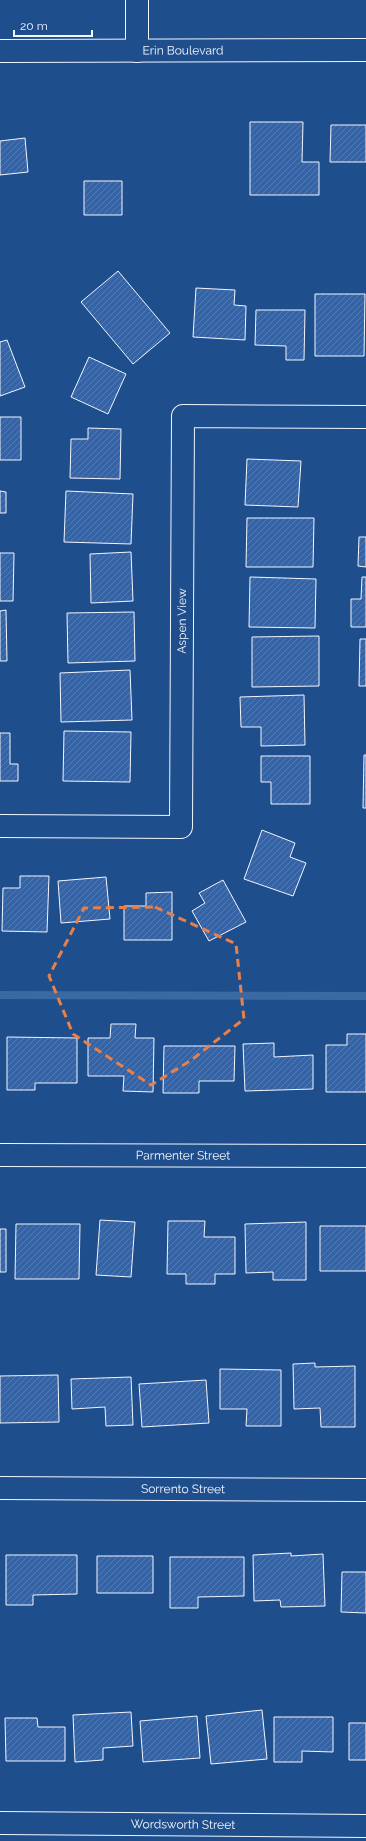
<svg xmlns="http://www.w3.org/2000/svg" width="366" height="1841" viewBox="0 0 366 1841" font-family="Raleway,sans-serif">
	<style>
		.lines { fill: none; stroke-linecap: round; stroke-linejoin: round }
		.stream { stroke: #3b69a3; stroke-width: 8 }
		.building { fill: url(#building-hatch); stroke: #f2f6ff }
		.minor-casing { stroke: #f2f6ff; stroke-width: 24 }
		.minor { stroke: #1f4e8c; stroke-width: 22 }
		.marked { fill: none; stroke: #ea8049; stroke-width: 3; stroke-dasharray: 8 5; stroke-linejoin: round }
		.labels { text-anchor: middle; stroke-width: 3; stroke-linejoin: round; paint-order: stroke }
		.street-label { font-size: 12px; fill: #f2f6ff; stroke: #1f4e8c }
	</style>
	<defs>
		<pattern id="building-hatch" width="6" height="6" patternUnits="userSpaceOnUse"><rect width="6" height="6" fill="#3563a3"/><path d="M-1 1l2-2M0 6l6-6M5 7l2-2" fill="none" stroke="#537ab1"/></pattern>
	</defs>
	<rect width="100%" height="100%" fill="#1f4e8c"/>
	<g class="lines">
		<path class="stream" d="M0,995l366,1"/>
	</g>
	<path class="building" d="M250,122h53l-1,40h17v33h-69z
		M331,125h35v37h-36z
		M25,138l3,34 -28,3v-34z
		M84,181h38v34h-38z
		M118,271l52,62 -37,31 -52,-62z
		M196,288l39,2 -1,15 12,1 -1,34 -52,-3z
		M315,294h50l-1,62h-49z
		M256,310h49l-1,50h-18v-14l-31,-1z
		M7,340l18,47 -25,9v-54z
		M89,357l37,17 -18,40 -37,-17z
		M0,417h21v43h-21z
		M88,428l33,1 -1,50 -50,-1 1,-39h17z
		M247,459l54,2 -3,46 -53,-2z
		M0,491l6,1v21h-6z
		M66,491l67,3 -2,50 -67,-2z
		M247,518h67l-1,49h-67z
		M359,537h7v30l-8,-1z
		M131,552l2,49 -42,2 -1,-49z
		M0,553h14l-1,48h-13z
		M250,577l66,2 -1,49 -66,-1z
		M362,577h4v50h-15v-28h10z
		M6,610l1,51h-7v-50z
		M134,612l1,49 -67,2 -1,-50z
		M319,636v50l-67,1v-50z
		M360,639h6v47h-7z
		M130,670l2,50 -71,2 -1,-49z
		M304,695l1,50 -44,1v-19h-20l-1,-30z
		M64,731l67,1 -1,50 -67,-1z
		M0,733h10v31h8v17h-18z
		M364,755h2v53h-3z
		M261,756h49v48h-39v-22h-10z
		M262,830l33,13 -5,14 16,6 -13,33 -49,-17z
		M20,876h29l-2,56 -45,-1 1,-43h17z
		M106,877l4,42 -49,4 -3,-42z
		M223,880l23,42 -37,19 -17,-30 13,-8 -6,-10z
		M172,892v48h-48v-34h22v-13z
		M111,1024h25l-1,14h19l-1,54 -30,-1 1,-15h-36v-38h22z
		M347,1034h19v58h-40v-47h21z
		M7,1037l70,1v45h-42v7h-28z
		M274,1043v14l39,-2v34l-68,2 -2,-47z
		M164,1046h71l-1,35h-35v12h-36z
		M100,1220l35,2 -4,55 -35,-2z
		M168,1221h37l-1,16h31v37h-20v10h-29v-10h-19z
		M306,1222v58h-33v-8l-27,1 -1,-49z
		M16,1224h64l-1,55h-64z
		M320,1226h46v45h-46z
		M0,1229h6v43h-6z
		M315,1363v4l40,-1v61h-34l-1,-19 -26,1 -1,-45z
		M220,1369l61,1v56h-35l1,-17h-27z
		M58,1375l1,47 -59,1v-47z
		M131,1377l2,48 -27,1 -1,-19 -33,2 -1,-30z
		M206,1380l3,43 -67,4 -3,-43z
		M291,1553v3l32,-2 2,52 -44,1 -1,-7 -26,1 -1,-46z
		M6,1555h71v39l-44,1v10h-27z
		M97,1556h56v37h-56z
		M170,1557h74v39l-46,1v11h-28z
		M342,1572h24v41l-25,-1z
		M262,1710l5,49 -56,5 -5,-48z
		M131,1712l2,34 -30,2v12l-28,2 -2,-47z
		M197,1716l3,42 -57,4 -3,-41z
		M274,1717h59v35l-31,-1v11h-28z
		M5,1718h32l1,9h27v34h-59z
		M349,1723h17v37h-17z"/>
	<g class="lines">
		<g class="minor-casing">
			<g id="minor">
				<path d="M137,0v51"/>
				<path id="s1" d="M0,51l366,-1"/>
				<path id="s2" d="M0,826l181,1 2,-411 183,1"/>
				<path id="s3" d="M0,1155l366,1"/>
				<path id="s4" d="M0,1488l366,2"/>
				<path id="s5" d="M0,1823l366,3"/>
			</g>
		</g>
		<use href="#minor" class="minor"/>
	</g>
	<path class="marked" d="M155,907l81,37 8,75 -54,42 -39,24 -78,-51 -24,-58 35,-68z"/>
	<g class="labels">
		<g class="street-label">
			<text dy="4" stroke="none"><textPath href="#s1" startOffset="183">Erin Boulevard</textPath></text>
			<text dy="4" stroke="none"><textPath href="#s2" startOffset="387">Aspen View</textPath></text>
			<text dy="4" stroke="none"><textPath href="#s3" startOffset="183">Parmenter Street</textPath></text>
			<text dy="4" stroke="none"><textPath href="#s4" startOffset="183">Sorrento Street</textPath></text>
			<text dy="4" stroke="none"><textPath href="#s5" startOffset="183">Wordsworth Street</textPath></text>
		</g>
	</g>
	<path d="M14 30v6h78v-6" fill="none" stroke="#f2f6ff" stroke-width="2"/>
	<text x="20" y="30" font-size="12" fill="#f2f6ff" stroke="#1f4e8c" stroke-width="3" paint-order="stroke">20 m</text>
</svg>
